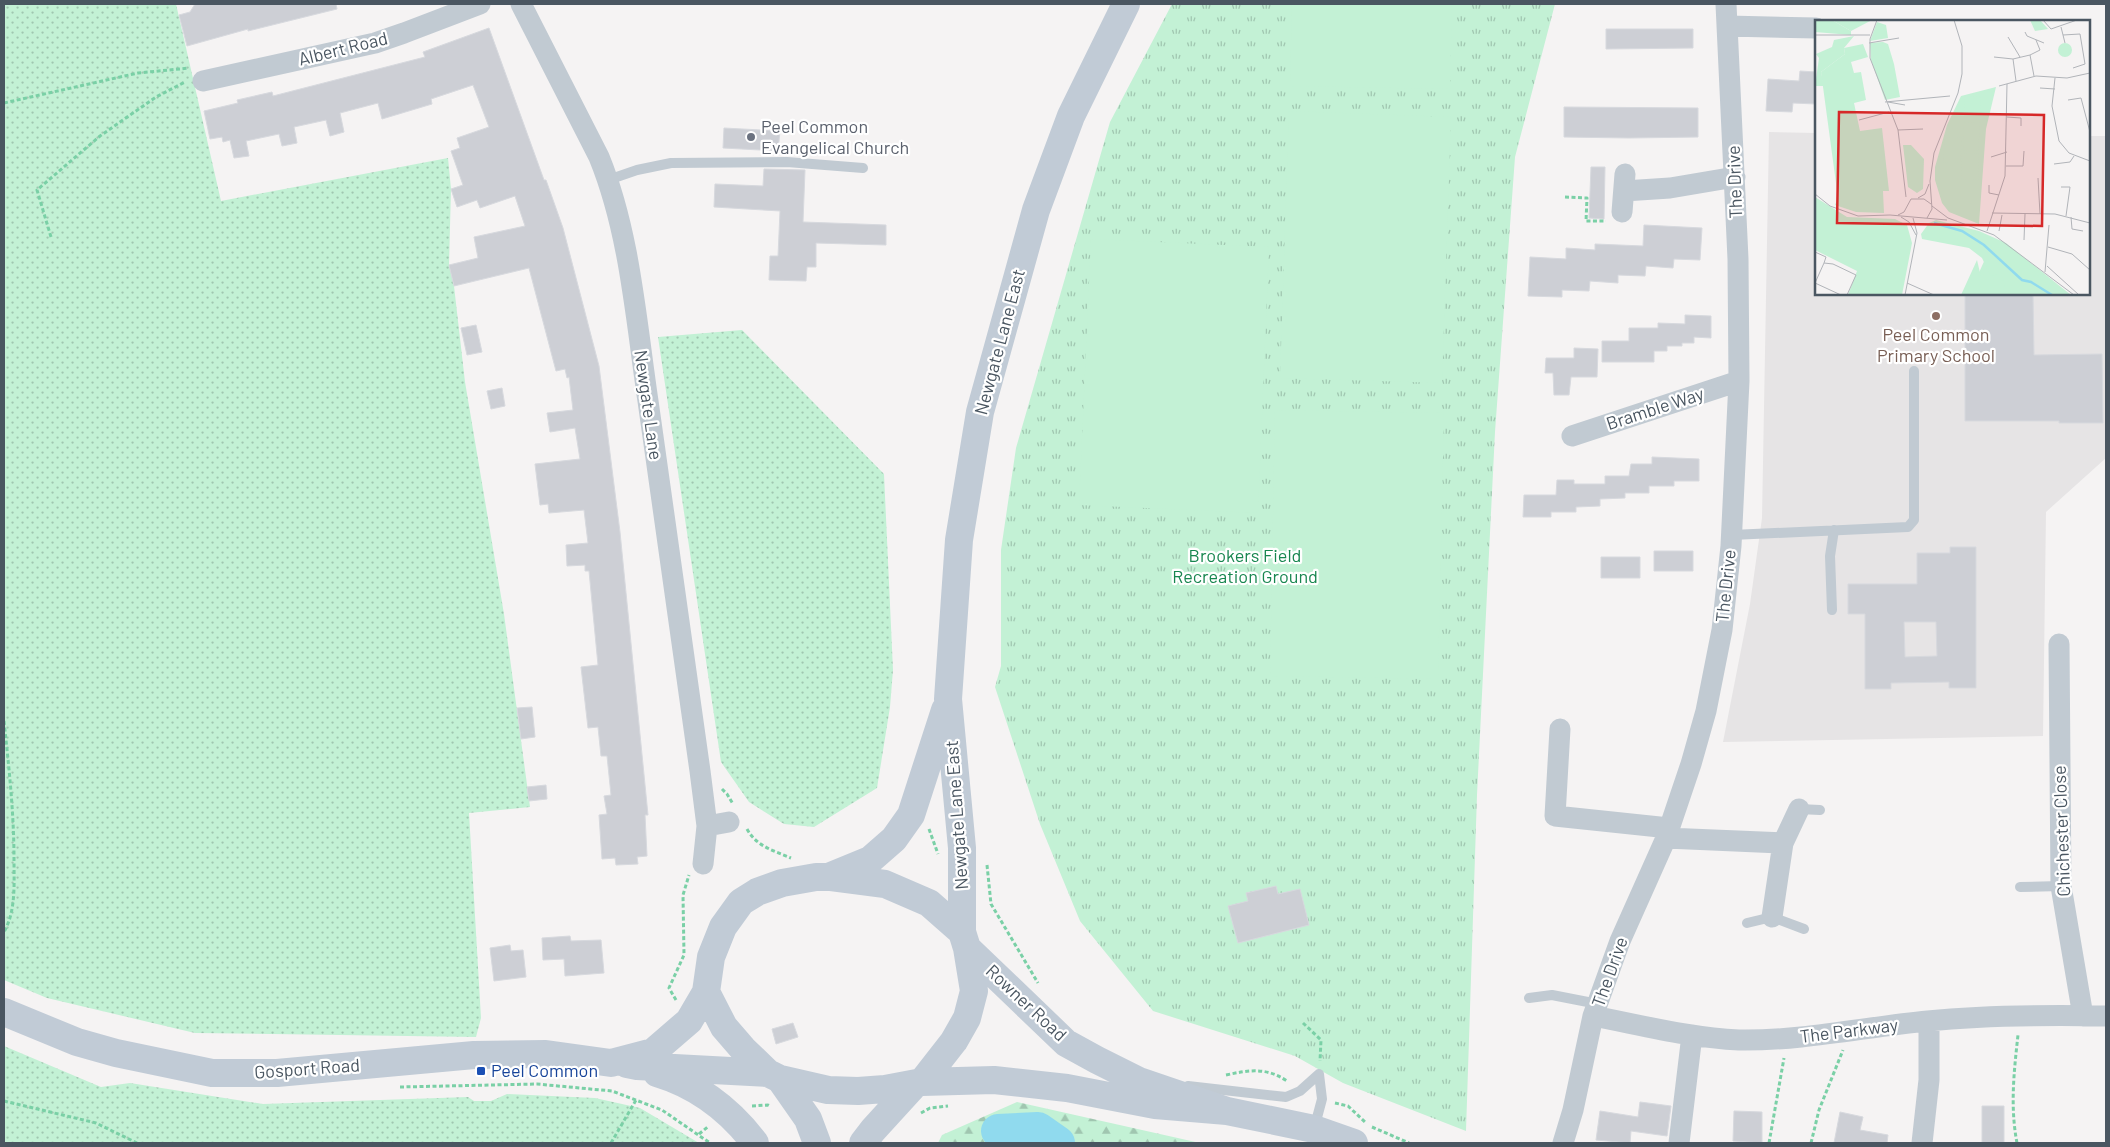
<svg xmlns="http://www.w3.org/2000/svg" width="2110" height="1147" viewBox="0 0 2110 1147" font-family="Barlow,sans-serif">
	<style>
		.education { fill: #e6e4e5 }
		.grass { fill: url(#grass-dots) }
		.forest { fill: url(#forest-firs) }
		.park { fill: url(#park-tufts) }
		.garden { fill: #c3f1d5 }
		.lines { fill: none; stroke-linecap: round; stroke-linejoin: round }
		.river { stroke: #90daee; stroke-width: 34 }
		.building { fill: #cdcfd5; stroke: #d7d9de; fill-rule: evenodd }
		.path { stroke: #7ad0a6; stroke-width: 3; stroke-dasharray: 4 2.5; stroke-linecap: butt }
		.lane { stroke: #c1cad2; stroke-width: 10 }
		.street { stroke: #c1cad2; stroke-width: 21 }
		.secondary { stroke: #c1cbd6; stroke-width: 28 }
		.worship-dot { fill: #6b7280; stroke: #fff; stroke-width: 2 }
		.education-dot { fill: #8d6e63; stroke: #fff; stroke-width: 2 }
		.transit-dot { fill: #1a4fb4; stroke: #fff; stroke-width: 2 }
		.labels { text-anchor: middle; stroke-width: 4.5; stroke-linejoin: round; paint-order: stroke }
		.street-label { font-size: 18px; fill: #4a5661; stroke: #fff }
		.worship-label { font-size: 18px; fill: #5b616d; stroke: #fff; text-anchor: start }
		.education-label { font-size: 18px; fill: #785e54; stroke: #fff }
		.park-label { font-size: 18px; fill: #17864f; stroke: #fff }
		.transit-label { font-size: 18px; fill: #164399; stroke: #fff; text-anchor: start }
		.inset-river { fill: none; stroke: #90daee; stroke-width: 2.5 }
		.inset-road { fill: none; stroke: #b1b4b9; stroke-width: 1 }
		.view { fill: #d62828; fill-opacity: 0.15; stroke: #d62828; stroke-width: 2.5 }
		.inset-edge { fill: none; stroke: #4a5661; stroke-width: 2.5 }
	</style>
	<defs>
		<pattern id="grass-dots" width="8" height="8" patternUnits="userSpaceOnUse" patternTransform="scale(1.25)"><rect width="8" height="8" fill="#c3f1d5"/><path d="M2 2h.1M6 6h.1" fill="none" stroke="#a0c6b0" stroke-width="1.8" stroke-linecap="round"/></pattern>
		<pattern id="forest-firs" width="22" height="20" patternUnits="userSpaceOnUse" patternTransform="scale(1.25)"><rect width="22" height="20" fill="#c3f1d5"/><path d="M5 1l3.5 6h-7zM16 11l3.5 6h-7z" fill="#a0c6b0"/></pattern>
		<pattern id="park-tufts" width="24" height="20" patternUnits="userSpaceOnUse" patternTransform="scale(1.25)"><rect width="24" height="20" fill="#c3f1d5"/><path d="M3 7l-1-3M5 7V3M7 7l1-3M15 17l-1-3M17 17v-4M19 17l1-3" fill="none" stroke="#a0c6b0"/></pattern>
	</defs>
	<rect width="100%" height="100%" fill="#f5f3f3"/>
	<path class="education" d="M1769,132l47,1v161h273v-158h17v322l-60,54 -3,224 -320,6 27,-138 12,-86z"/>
	<path class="grass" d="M4,4h172l45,197 227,-43 3,31 -2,76 5,21 11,96 39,232 26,193 -61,6 12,205 -5,19 -281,-4 -148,-35 -43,-18z
		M742,330l142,144 9,196 -3,37 -13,81 -63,39 -30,-3 -35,-22 -28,-40 -63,-425z
		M4,1046l97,41 29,-4 133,21 205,-7 6,4h17l16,-7 88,4 45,10 59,35h-695z"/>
	<path class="forest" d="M1017,1102l183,41h-262l4,-8z"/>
	<path class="park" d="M1172,4h383l-40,153 -20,275 -18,363 -11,336 -123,-48 -48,-27 -142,-45 -73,-90 -40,-97 -45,-137 6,-21v-116l15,-102 94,-326z"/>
	<path class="garden" d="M1292,4h160l-2,85 -160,-3z
		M1289,111l162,6 -9,266 -162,-5z
		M1091,239l178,8 -11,266 -179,-8z
		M1275,410l169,3 -6,266 -168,-3z"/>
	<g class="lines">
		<path class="river" d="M998,1131l40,-2 20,14"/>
	</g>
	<path class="building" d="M195,4h141l1,5 -89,22v-2l-61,17 -8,-31 11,-3z
		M489,28l55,152h2l17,48 36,138 21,166 28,283h-3l2,41 -10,1 1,7 -22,1 -1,-7 -13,1 -3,-44 8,-1 -3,-18 7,-1 -4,-39h-6l-3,-29 -10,1 -7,-61 17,-2 -9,-94h-4v-6l-18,1 -1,-21 22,-2 -4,-33 -35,3 -1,-9 -8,1 -5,-41 45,-5 -5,-31 -25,4 -3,-19 26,-3 -4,-33 -2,1 -2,-9 -9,2 -27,-103 -75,18 -5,-21 29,-7 -4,-21 51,-11 -10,-30 -35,12 -3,-8 -20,7 -6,-18 12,-4 -12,-34 9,-3 -3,-10 32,-11 -16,-42 -42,14 1,5 -50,15 -4,-16 -38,10 4,19 -14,4 -4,-16 -32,7 3,16 -15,3 -3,-12 -33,7 3,15 -15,2 -4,-18 -7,2 -1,-5 -12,2 -6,-28 34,-8 -1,-3 35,-8 1,4 152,-39 -2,-5z
		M1606,29h87v19l-87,1z
		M1800,71l16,1v32l-23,-1 -1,9 -26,-1 2,-32 31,2z
		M1564,107l134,1v29l-69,1 -65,-1z
		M724,128l56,3 -2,20 -55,-3z
		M1591,167h14l-1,52 -15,-1z
		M764,169l41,1 -2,52 83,3v20l-70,-2v24h-9l-1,14 -37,-1 1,-24h8l2,-45 -66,-4 1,-23 48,2z
		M1644,225l58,3 -2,32 -26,-1 -1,9 -27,-2 -1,10 -27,-1v8l-28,-2 -1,10 -27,-1v7l-34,-1 2,-39 36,2v-11l29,2v-6l48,2z
		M1965,294h68l1,61 68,-1 1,69h-44v-2h-94z
		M1685,315l26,1v22l-17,-1v6h-12v3h-15v5h-13v11h-52v-21h27v-13h29v-5l27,1z
		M476,325l6,27 -15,3 -6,-27z
		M1574,348l24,1 -1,28h-26l-2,18h-15l-1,-22h-8l1,-15h28z
		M502,388l3,18 -14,3 -4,-18z
		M1652,457l47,2v22h-25v5h-25v7h-24v5l-25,1v7l-24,1v5h-25v5h-28l1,-22h32l1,-15h17v4h31v-8h24l2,-12h21z
		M1950,547h26v141h-27v-6l-58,1v6h-26v-75h-17v-30h69v-31h33zM1904,622h32l1,34 -32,1z
		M1654,551h39v20h-39z
		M1601,557h39v21h-39z
		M532,707l3,30 -14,2 -4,-31z
		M546,785l1,14 -18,2 -2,-14z
		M1276,886l2,8 22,-5 9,36 -71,18 -10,-37 20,-5 -2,-8z
		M570,936l1,5 30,-1 3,33 -39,3 -1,-17 -21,1 -1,-22z
		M510,945l1,6 12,-1 3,27 -32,4 -4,-33z
		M793,1023l5,14 -22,7 -4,-15z
		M1640,1102l31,4 -4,30 -36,-5 -1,12 -34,-3 4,-29 38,6z
		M1982,1106h22v37h-22z
		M1734,1111l28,1v31l-29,-2z
		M1840,1112l23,5 -3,13 28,5 -1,8h-53z"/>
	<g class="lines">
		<path class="path" d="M4,103l134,-30 51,-5
			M1565,197l22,1 -1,23h20
			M51,237l-14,-47 63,-54 56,-39 29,-15
			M4,721c5,47 10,92 10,139 0,24 2,51 -10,72
			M722,789l5,5 6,10
			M747,829c9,17 27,22 44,29
			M929,829l9,25
			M987,865l4,39 47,79
			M676,1000l-7,-12 15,-33 -1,-60 6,-20
			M1303,1023l18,17 -1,21
			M1226,1075c23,-5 40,-8 61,6
			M400,1087l137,-3 75,7 50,19 48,33
			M4,1101l92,22 41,20
			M1335,1103l13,3 17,16
			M752,1106l16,-1 2,1
			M921,1113l9,-5 18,-2
			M1372,1127l37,16
			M699,1134l10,-8
			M611,1143l25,-43
			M1769,1143l15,-85
			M1811,1143l8,-33 24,-60
			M2017,1143c-7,-36 -3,-72 1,-108"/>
		<path class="lane" d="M608,180l29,-10 34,-7 116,-1 76,6
			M1732,535l176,-8 6,-7v-149
			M1832,610l-2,-54 4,-26
			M1799,809l21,1
			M2020,887l41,-1
			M1747,923l25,-6 32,12
			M1529,998l23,-3 46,9
			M1188,1086l98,11 14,-6 19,-17
			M1314,1129l8,-30 -3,-25"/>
		<path class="street" d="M521,4l78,153c31,76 37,163 49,244 17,123 35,246 52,370l7,55 -4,38
			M1727,26l89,2
			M203,81l172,-38 29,-10 76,-29
			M1624,191l46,-3 65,-11
			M1622,212l3,-38
			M1572,436l167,-55
			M2059,644l2,242 22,130
			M1560,729l-5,87 114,12
			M707,826l22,-4
			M1666,838l117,5
			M1772,917l11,-74 16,-34
			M1593,1016c48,9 97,22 146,24 64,1 126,-13 189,-19 59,-6 119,-6 178,-5
			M1563,1143l10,-33 20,-94 27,-75 46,-103 25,-74 15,-53 16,-81 9,-84 8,-165 -1,-122 -12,-255
			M1679,1143l13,-108
			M1922,1143l7,-63v-59"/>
		<path class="secondary" d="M831,876l39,-16 24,-21 17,-24 34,-105
			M962,932v-84l-14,-149 11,-159 21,-128 56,-202 35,-94 55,-112
			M967,948l99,95 31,17 42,21 88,30 87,18 40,14
			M4,1012l73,30 39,11 96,20h65l197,-18 72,-1 65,9 42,-11 36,-31 17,-29
			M627,1064l10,2 131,7
			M657,1073c40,12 73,37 98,70
			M780,1079l28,40 9,24
			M922,1082l32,-41 13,-23 7,-27 -7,-43 -5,-16 -33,-29 -44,-19 -54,-7h-15l-34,6 -25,9 -16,10 -18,25 -12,30 -5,35 18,35 19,22 25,24 12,6 48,11 30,1 27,-2 37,-7 72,-2 73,8 88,17 72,6
			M863,1143l10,-13 42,-46"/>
	</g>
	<circle class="worship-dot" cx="751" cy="137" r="5"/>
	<circle class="education-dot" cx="1936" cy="316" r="5"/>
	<rect class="transit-dot" x="476" y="1066" width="10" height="10" rx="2.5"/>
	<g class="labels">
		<g class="street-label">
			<text transform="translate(343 49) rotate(-14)" y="6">Albert Road</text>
			<text transform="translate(1735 182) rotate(-92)" y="6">The Drive</text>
			<text transform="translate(1000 342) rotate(-75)" y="6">Newgate Lane East</text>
			<text transform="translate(648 405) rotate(82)" y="6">Newgate Lane</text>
			<text transform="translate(1655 409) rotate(-18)" y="6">Bramble Way</text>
			<text transform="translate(1726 586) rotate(-84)" y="6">The Drive</text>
			<text transform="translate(957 815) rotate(-94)" y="6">Newgate Lane East</text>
			<text transform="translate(2062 831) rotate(-92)" y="6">Chichester Close</text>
			<text transform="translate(1610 972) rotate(-70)" y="6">The Drive</text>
			<text transform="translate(1026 1003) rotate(43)" y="6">Rowner Road</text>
			<text transform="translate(1849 1031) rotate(-7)" y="6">The Parkway</text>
			<text transform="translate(307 1069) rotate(-4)" y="6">Gosport Road</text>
		</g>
		<g class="worship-label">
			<text x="761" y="133">Peel Common<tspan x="761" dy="21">Evangelical Church</tspan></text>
		</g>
		<g class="education-label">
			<text x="1936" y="341">Peel Common<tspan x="1936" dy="21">Primary School</tspan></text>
		</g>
		<g class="park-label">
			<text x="1245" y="562">Brookers Field<tspan x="1245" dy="21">Recreation Ground</tspan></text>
		</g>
		<g class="transit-label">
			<text x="491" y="1077">Peel Common</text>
		</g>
	</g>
	<g transform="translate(1815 20)">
		<rect width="275" height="275" fill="#f5f3f3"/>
		<path d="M17,0h40l-21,11zM215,0h10l8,9 -13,2zM62,2l9,3 2,13 -18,3zM68,22l5,2 6,20 6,33 -15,3 -14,-40 -1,-17zM243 30a7 7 0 1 1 14 0a7 7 0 1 1-14 0ZM48,24l5,13 -17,5 3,11 7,-1 5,28 -12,3 6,28 22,-3 7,63h-6l1,22 -28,-1 -21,-7 3,-7 -17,-126 24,-18 -1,-6zM88,125h8l13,14 -1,30 -6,4 -9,-6zM0,177l32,20 48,2 12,6 5,18 -10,52h-54l9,-24 -42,-21zM175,228l50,47h-71z" fill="#c3f1d5"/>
		<path d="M0,0h17l19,11v4l-36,-3zM39,16l-10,12 1,6 -24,18 3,14h-9l4,-28 -3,-4 16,-7 2,-7zM121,200l43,11 27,12 65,52h-64l-5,-18 -4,-4 -7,4 -9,-19 -13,-10 -47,-9 -1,-5 8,-11zM162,240l5,21 -4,14h-17z" fill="#c3f1d5"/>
		<path d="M181,67l-10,42 -7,95 -30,-12 -7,-9 -7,-23v-13l12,-42 14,-29z" fill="#c3f1d5"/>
		<path d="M150,76l16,1 -1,26 -16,-1zM149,105h16l-2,26 -15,-1zM130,117l17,1 -2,25 -17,-1zM147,133l17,1 -1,26 -17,-1z" fill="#c3f1d5"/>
		<path class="inset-river" d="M119,203l28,8 22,14 38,35 9,2 21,13"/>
		<path class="inset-road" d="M62,0l-7,19v19l28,72 8,67M228,0l8,9 26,-9M246,7l4,16M210,12l2,4 17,7M0,15h55M248,15l17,-1 5,30 -12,4M193,17l12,20M54,23l30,-5M215,35l4,21M179,37l19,2 17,-4 10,-5 -4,-10M198,39l3,22M240,58l-3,28 7,35 10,12 21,8M184,66l37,-10 31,2 23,-5M225,68l15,1M253,80l13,-2 9,34M70,82l65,-6M73,82l17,3M192,97l14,1v8M44,100l30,-8M83,110l25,-1M176,137l16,-5M239,144l16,-2 4,-6M191,146h17l1,-15M223,158l2,36M174,165v8l10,2M246,167h9l-4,29M0,174l15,12 28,10 32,-1 57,5M103,178l7,-4 4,-10M117,186l16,12 46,17 80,60M177,193l63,1 35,9M83,195l6,-3 7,-13h13l7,5M86,197l8,5 7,13M256,197l1,12 11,2M112,198l5,-9 -2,-28 4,-28 24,-60 4,-19v-28l-8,-26M172,211l18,-55 2,-92M184,211l3,-16M209,220l1,-26M233,227l24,7 18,16M0,232l11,5 -2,6M232,246l32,29M230,252l4,-47M0,263l9,-20 9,1 23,11 -9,20M0,263l26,12M92,263l27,12M90,275l12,-62 -4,-15"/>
		<path class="view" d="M24,92l205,3 -2,111 -205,-3z"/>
		<rect width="275" height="275" class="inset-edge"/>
	</g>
	<rect width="2110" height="1147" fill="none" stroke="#4a5661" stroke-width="10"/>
</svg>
